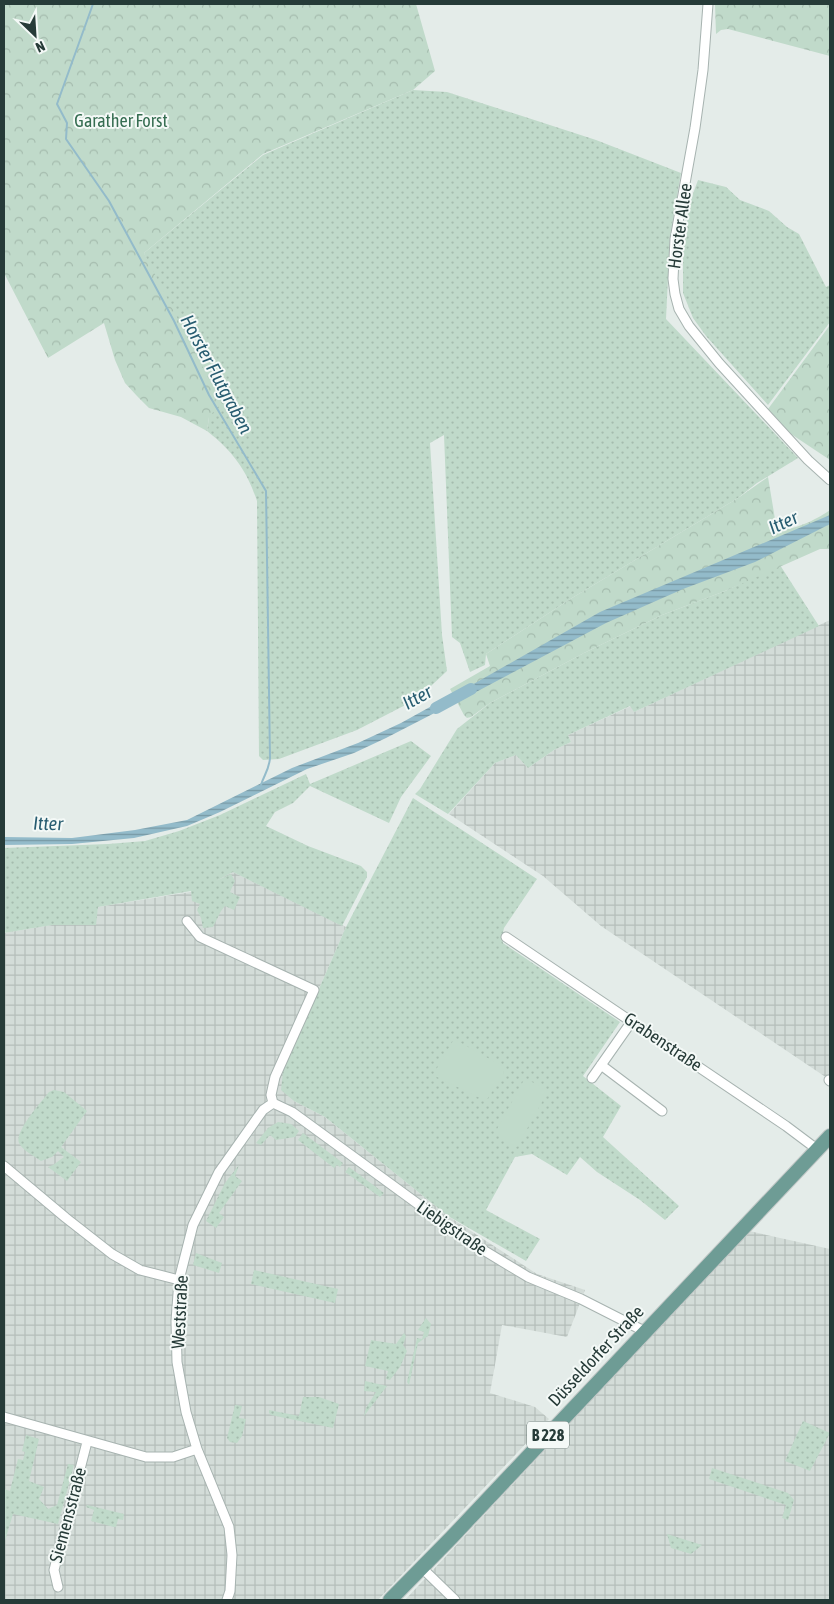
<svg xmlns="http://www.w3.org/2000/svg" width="834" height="1604" viewBox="0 0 834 1604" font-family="'Asap Condensed',sans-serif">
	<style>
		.industrial { fill: url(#industrial-grid) }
		.green { fill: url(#green-dots) }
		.forest { fill: url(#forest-crowns) }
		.pitch { fill: #c0daca }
		.water { fill: url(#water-rules) }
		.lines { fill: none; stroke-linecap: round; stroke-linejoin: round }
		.stream { stroke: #93bbca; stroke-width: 2 }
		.river { stroke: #93bbca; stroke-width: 12 }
		.street-casing { stroke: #a7b3b0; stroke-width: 11 }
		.primary-casing { stroke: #c2c8c7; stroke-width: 16 }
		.street { stroke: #fff; stroke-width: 9 }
		.primary { stroke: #6e9c95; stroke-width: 14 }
		.labels { text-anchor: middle; stroke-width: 4; stroke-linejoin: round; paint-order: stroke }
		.shield { fill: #f4f9f7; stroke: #647471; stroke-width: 1 }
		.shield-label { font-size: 16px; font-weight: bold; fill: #263b38 }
		.park-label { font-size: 18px; fill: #356d51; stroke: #f4f9f7 }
		.street-label { font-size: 18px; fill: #263b38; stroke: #f4f9f7 }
		.water-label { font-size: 19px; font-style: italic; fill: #275c70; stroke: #f4f9f7 }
	</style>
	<defs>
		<pattern id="industrial-grid" width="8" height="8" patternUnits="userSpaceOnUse" patternTransform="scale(1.25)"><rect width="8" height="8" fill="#d3dcd8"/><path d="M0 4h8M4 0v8" fill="none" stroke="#b5beba"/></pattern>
		<pattern id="green-dots" width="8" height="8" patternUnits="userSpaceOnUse" patternTransform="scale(1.25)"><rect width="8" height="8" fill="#c0daca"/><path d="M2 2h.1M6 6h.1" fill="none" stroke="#a5bcae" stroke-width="1.8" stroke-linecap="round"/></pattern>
		<pattern id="forest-crowns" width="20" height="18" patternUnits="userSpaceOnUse" patternTransform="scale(1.25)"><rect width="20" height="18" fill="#c0daca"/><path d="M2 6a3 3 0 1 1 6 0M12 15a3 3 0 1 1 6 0" fill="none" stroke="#a5bcae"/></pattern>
		<pattern id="water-rules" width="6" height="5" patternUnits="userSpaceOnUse" patternTransform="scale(1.25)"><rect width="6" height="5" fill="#93bbca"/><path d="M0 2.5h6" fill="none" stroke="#7899a5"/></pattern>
	</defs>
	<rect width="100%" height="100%" fill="#e4ece9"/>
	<path class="industrial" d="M830,620v460l-229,-154 -58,-50 -94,-62 46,-51 21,-8 12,13 26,-18 17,-8 -3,-7 63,-29 3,6z
		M233,872l113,55 -63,144 11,30 31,16 123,99 89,58 48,16 -18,47 -65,-12 -12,68 45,14 14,12 -171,181h-374v-667l48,-8h43l3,-18 92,-15 9,-3z
		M749,1231l81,18v351h-425z"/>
	<path class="green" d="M413,90l34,2 72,23 77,25 85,33 -11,64 -4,82 132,139 -41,25 -19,15 -166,100 -86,56 -1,11 -15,7 -10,-29 -8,-6 -8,-202 -14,8 12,192 5,36 -30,28 -60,31 -78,29 -16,1 -4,-4 -2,-255c-10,-30 -24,-50 -50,-70l2,-14 -65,-164 119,-98z
		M698,180l28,7 14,13 29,11 18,16 12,7 27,53 4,-2v37l-62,83 -62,-69 -13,-18 -10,-25v-46l7,-45z
		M780,565l39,61 -185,86 -4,-6 -62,29 3,7 -17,8 -26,18 -12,-13 -21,8 -47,51 -33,-20 5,-5 37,-60 33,-26 94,-50 78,-38 63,-24z
		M411,741l20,15 -30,41 -12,26 -79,-37 -17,17 -18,9 -9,14 42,20 53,20 6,6v5l-25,49 -109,-54 -17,9 15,-7 4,7 -5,11 10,5 -6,13 -9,-4 -4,5 -8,16 -10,1 -2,-10 -4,-8 3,-6 -8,-3 -1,-10 -93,16 -2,18h-44l-48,8v-85l104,-4 37,-3 34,-10 41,-16 86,-41 4,10z
		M413,798l124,81 -33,49 -2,9 1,6 117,79 -37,54 38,30 -18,31 76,69 -14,14 -25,-20 -43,-28 -17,-15 -13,18 -35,-21 -17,3 -29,53 54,29 -14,22 -78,-45 -123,-99 -31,-16 -13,-11 2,-19 63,-144z
		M54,1090l10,2 23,19 -26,36 20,15 -14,19 -19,-14 5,-2 11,-8 -6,-6 -6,6 -11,4c-7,-5 -19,-11 -22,-18 -5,-11 23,-42 30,-51z
		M278,1122l13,2 8,7 -4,6 -19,3 -6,-5 -9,10 -5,-2 12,-15z
		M303,1133l40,30 -3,4 -3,-2 -3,3 -36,-28z
		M239,1165l-4,11 7,5 -23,32 5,4 -8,11 -10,-7 19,-38z
		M349,1167l35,26 -4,4 -35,-25z
		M196,1253l26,10 -3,10 -26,-8z
		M254,1270l84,19 -3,14 -84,-19z
		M426,1318l5,6 -3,12 -10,7 -9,42 -2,-3 10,-44 5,1 2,-7 -6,-2z
		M404,1333l2,3 -3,9 4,6 -7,16 -10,13 -4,-1 2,-8 -23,-5 6,-26 25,4z
		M365,1381l22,5 -23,30 2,-8 10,-16 -12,-1z
		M303,1397h16l20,7 -6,24 -62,-13 -2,-2v-3l30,6z
		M235,1405l7,1 -3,12 7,1 -4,17 -5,7 -7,-1 -3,-4z
		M803,1421l27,12 -20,38 -25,-10z
		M26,1435l13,4 -10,42 15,6 -5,12 9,10 9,-4 11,-41 6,1 -16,59 -45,-10 -9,30v-55l6,2 8,-32 5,1 2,-8 -3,-1z
		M712,1468l76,25 6,7 -6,20 -6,-2 4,-13 -77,-26z
		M87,1505l37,9 -1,6 -5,-1 -2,8h-2l-23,-6 3,-11 -8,-3z
		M667,1534l35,11 -11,9 -20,-6z"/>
	<path class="forest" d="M4,4h412l19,67 -22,19 -150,64 -119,99 77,150 -12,14 -2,14 -26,-14 -32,-9 -12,-12 -12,-13 -10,-23 -11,-37 -56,35 -44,-85z
		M715,4h115v52l-102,-27 -7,1 -5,4z
		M830,325v135l-39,-26 -23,-25z
		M768,477l7,42 5,10c14,2 39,-11 50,-19v39h-10l-95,42 -63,24 -78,38 -94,50 -19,14 -4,1 -3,-3 -14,-26 40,-23 -4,-12 86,-56 166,-100z"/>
	<path class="pitch" d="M454,1039l48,27 2,7 -18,28 -53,-26z
		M525,1078l23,13 -31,56 -16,-8 -4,-10z"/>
	<path class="water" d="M830,515v9l-75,38 -72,27 -77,34 -147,78 -3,-7 144,-82z
		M448,697l4,7 -66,34 -32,15 -47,16 -87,43 -33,14 -53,12 -62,6 -68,1v-8l68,1 63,-8 52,-10 105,-52 66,-25 43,-20z"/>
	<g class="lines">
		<path class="stream" d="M93,4l-36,100 10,19 -1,16 43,62 65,120 35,74 57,96 4,267c-1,12 -6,17 -9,27"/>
		<path class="river" d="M436,708l35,-19"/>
		<g class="street-casing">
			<path id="street" d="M708,4l-5,66 -8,58 -20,111 -2,40 2,15 4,15 10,17 30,37 89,97 22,20
				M187,921l13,16 114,53 -39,87 -4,18 2,8
				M506,937l280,189 32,24
				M601,1065l61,46
				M592,1078l40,-57
				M829,1080l1,1
				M273,1103l19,9 178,130 58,35 53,22 63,32
				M4,1166l62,52 46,36 28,16 39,10
				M4,1417l142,40h27l24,-8
				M422,1568l33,32
				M58,1587l-4,-17 33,-128
				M227,1600l3,-9 2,-36 -3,-28 -32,-78 -11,-37 -9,-50 -1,-41 3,-41 14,-55 26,-53 44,-62 10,-7"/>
		</g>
		<g class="primary-casing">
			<path id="primary" d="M390,1600l62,-63 378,-401"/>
		</g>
		<use href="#street" class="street"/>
		<use href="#primary" class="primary"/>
	</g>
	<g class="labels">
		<rect class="shield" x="527" y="1421.5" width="42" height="27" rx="4"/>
		<g class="shield-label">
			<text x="548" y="1441">B 228</text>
		</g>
		<g class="park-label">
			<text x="121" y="127">Garather Forst</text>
		</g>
		<g class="street-label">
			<text transform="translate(680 226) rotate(-82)" y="6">Horster Allee</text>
			<text transform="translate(663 1042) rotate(34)" y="6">Grabenstraße</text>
			<text transform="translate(452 1228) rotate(35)" y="6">Liebigstraße</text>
			<text transform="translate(180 1312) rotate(-87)" y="6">Weststraße</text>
			<text transform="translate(596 1356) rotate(-47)" y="6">Düsseldorfer Straße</text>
			<text transform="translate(68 1515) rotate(-75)" y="6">Siemensstraße</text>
		</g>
		<g class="water-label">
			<text transform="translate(217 374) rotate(62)" y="7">Horster Flutgraben</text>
			<text transform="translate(783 522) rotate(-25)" y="7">Itter</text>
			<text transform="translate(417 697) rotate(-29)" y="7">Itter</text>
			<text transform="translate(48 823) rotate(1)" y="7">Itter</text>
		</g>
	</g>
	<rect width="834" height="1604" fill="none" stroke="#263b38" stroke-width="10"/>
	<g transform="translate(35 35) rotate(155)" stroke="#f4f9f7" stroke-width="4" paint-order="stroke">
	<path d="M0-4L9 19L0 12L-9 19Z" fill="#263b38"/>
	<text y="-8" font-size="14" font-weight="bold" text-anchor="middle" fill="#263b38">N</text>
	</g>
</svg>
